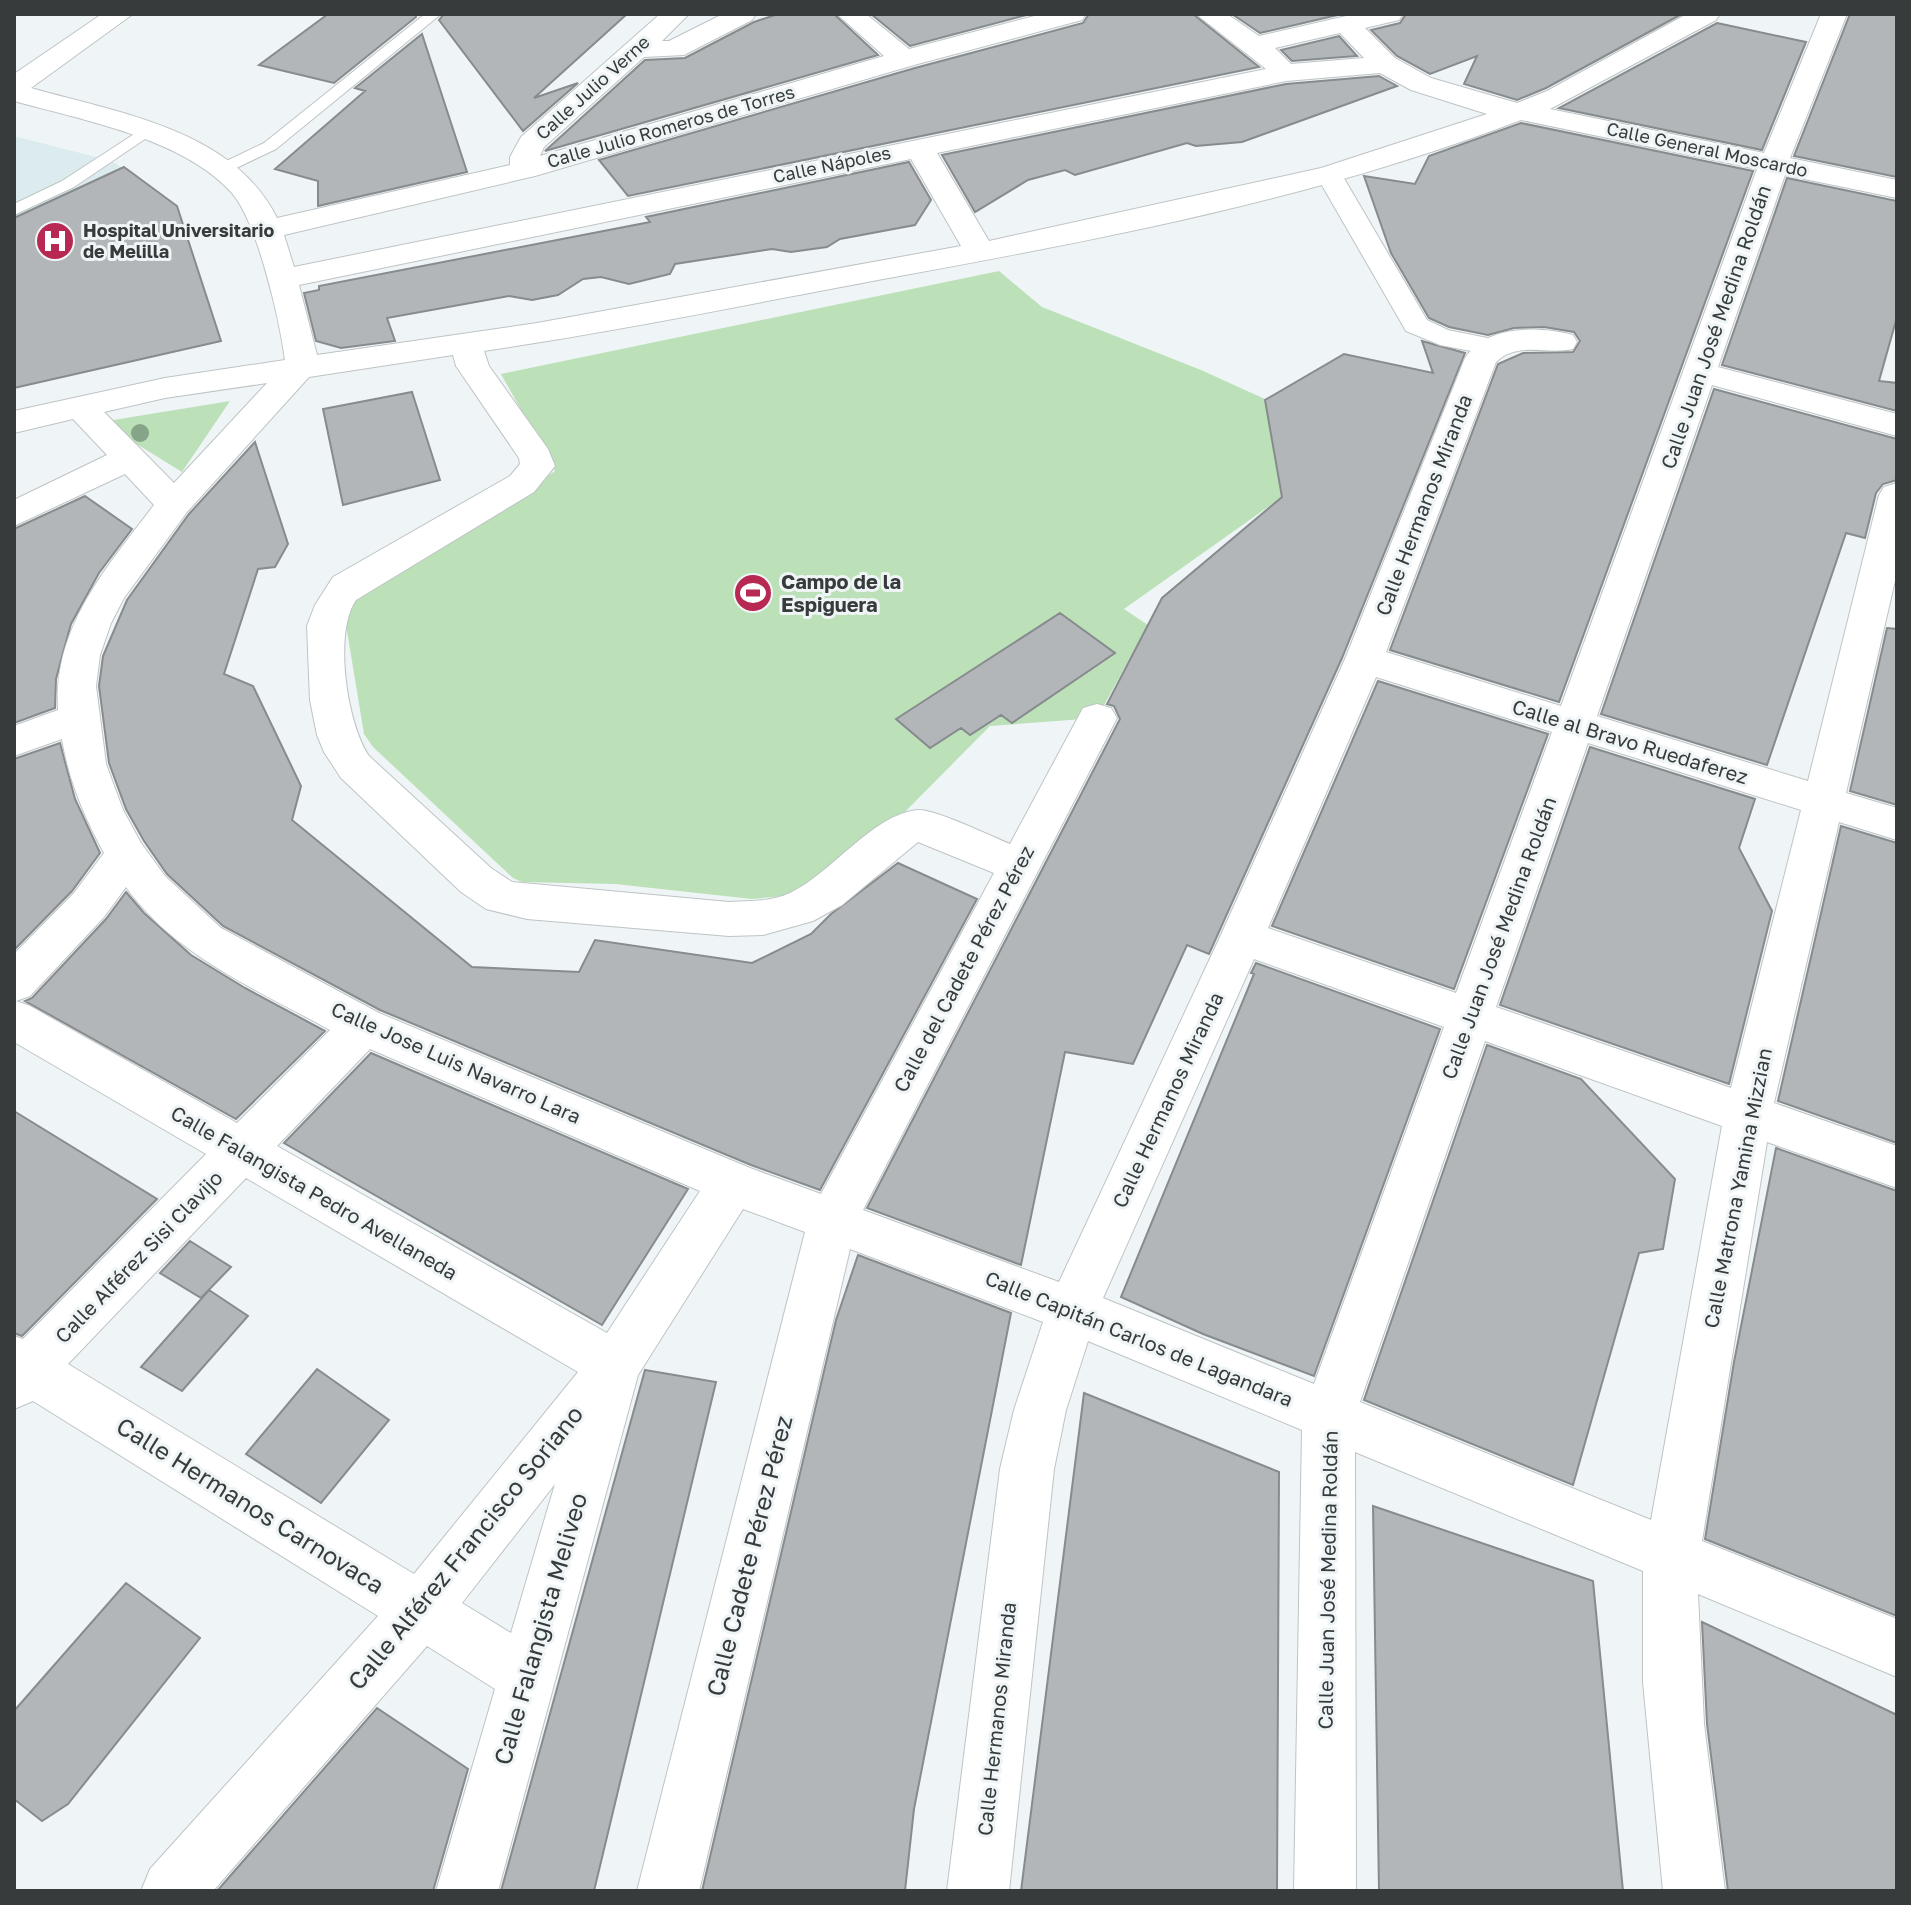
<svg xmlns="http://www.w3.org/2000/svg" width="1911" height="1905" viewBox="0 0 1911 1905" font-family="'Golos Text',sans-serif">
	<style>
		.built { fill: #dcecee }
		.green { fill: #bce1b9 }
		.building { fill: #b2b6b9; stroke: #878b8e; stroke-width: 2 }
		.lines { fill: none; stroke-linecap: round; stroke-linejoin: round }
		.service-casing { stroke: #bec4c5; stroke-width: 2 }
		.pedestrian-casing { stroke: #bec4c5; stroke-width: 2 }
		.minor-casing { stroke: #bec4c5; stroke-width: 2 }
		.service { fill: #fff; fill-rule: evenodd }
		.pedestrian { fill: #fff; fill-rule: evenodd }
		.minor { fill: #fff; fill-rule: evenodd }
		.tree { fill: #86a488 }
		.labels { text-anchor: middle; stroke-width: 6; stroke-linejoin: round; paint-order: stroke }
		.far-street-label { font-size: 18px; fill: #383b3b; stroke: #eff5f6 }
		.far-poi-label { font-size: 18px; font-weight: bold; fill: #383b3b; stroke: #eff5f6; text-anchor: start }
		.street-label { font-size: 20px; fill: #383b3b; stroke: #eff5f6 }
		.poi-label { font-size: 20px; font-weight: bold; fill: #383b3b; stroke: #eff5f6; text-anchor: start }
		.near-street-label { font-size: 24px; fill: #383b3b; stroke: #eff5f6 }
	</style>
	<rect width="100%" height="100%" fill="#eff5f6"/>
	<path class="built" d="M14,136l98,25 64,44 -162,73z"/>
	<path class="green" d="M999,271l43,36 159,63 77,35 4,92 -158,112 24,16 -51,93 -107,8 -103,104 -77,58 -26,8 -32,3 -137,-15 -93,-2 -9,-4 -140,-131 -9,-13 -18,-109 1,-14 24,-35 75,-34 109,-71 -54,-97z
		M230,401l-48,71 -81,-50z"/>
	<path class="building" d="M328,14h87l1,3 -82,66 -75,-18z
		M444,14h183l-93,84 44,-15 -55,48 -84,-111z
		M778,14h56l44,41 -333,96 100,-91 40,-2 69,-36z
		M871,14h159l-120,32z
		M1089,14h104l66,53 -631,129 -29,-36 316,-92 168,-45z
		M1232,14h110l-82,19z
		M1406,14h270l4,1 -134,73 -29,12 -53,-16 13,-28 -47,18 -33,-18 -26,-26 29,-7z
		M1850,14h47v163l-103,-21z
		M1717,23l89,19 -44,108 -203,-42z
		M422,34l45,138 -149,34v-25l-43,-12 90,-78 -10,-3z
		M1339,36l18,20 -65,5 -11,-11z
		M1379,76l18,10 -155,56 -46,4 -9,-3 -112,32 -10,-5 -37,10 -53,32 -33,-57 344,-71z
		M1521,123l232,48 -194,531 -169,-52 108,-286 25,-11 50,-1 7,-11 -6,-9 -30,-5 -30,1 -26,7 -39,-8 -20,-9 -38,-65 -27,-77 51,8 14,-28z
		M909,162l22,38 -16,25 -75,14 -13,8 -36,5 -19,-3 -97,15 -5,10 -41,10 -28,-7 -18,2 -25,16 -26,5 -23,-4 -122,22 8,23 -54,7 -25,-7 -12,-48 15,-3v-4l331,-64 -4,-5z
		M124,167l53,39 44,135 -207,47v-170z
		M1787,178l110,23v116l-18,64 18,2v28l-175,-46z
		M1422,341l43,12 -123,305 -133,296 -22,-9 -54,119 -68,-12 -44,213 -154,-57 253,-489 -6,-13 -7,-2 55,-106 120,-101 -17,-97 79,-46 89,19z
		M1714,389l183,50v41l-14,4 -7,9 -11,45 -19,-5 -79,232 -166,-51z
		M412,392l28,88 -97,25 -20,-96z
		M255,442l33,102 -13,23 -17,2 -34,105 29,12 48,100 -9,34 180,147 107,5 16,-32 157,23 59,-29 20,-20 67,-51 79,36 -157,291 -69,-25 -371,-155 -157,-84 -56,-52 -23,-33 -18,-32 -17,-46 -10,-77 4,-30 24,-56 62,-86z
		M85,496l47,33 -33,44 -28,51 -15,55 -1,29 -41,15v-194z
		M1060,613l55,40 -103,70 -11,-8 -31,20 -9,-7 -31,20 -34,-29z
		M1887,628l10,1v176l-47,-14z
		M1378,681l170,53 -94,255 -182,-63z
		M60,743l15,56 25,54 -28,38 -58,59v-191z
		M1590,747l165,52 -16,49 33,63 -43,173 -229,-79z
		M1841,826l56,17v300l-119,-42z
		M126,892l18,21 47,42 54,33 80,43 -89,88 -211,-118 7,-3 74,-79z
		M1256,963l184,66 -126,347 -111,-42 -82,-37 133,-323 -3,-1z
		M1487,1045l94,34 94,100 -12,70 -24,4 -66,232 -209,-85z
		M371,1053l317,136 -86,136 -318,-182z
		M14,1111l143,88 -135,137 -8,-3z
		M1776,1148l121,43v425l-192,-77 29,-177z
		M190,1241l41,26 -30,31 -41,-25z
		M858,1255l153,58 -97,496 -9,82h-203l134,-571z
		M209,1290l39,26 -66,75 -41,-24z
		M317,1369l72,51 -68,83 -75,-49z
		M645,1370l71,12 -122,509h-93z
		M1084,1393l195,79 -2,419h-256z
		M1373,1506l220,75 30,310h-244z
		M126,1583l74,55 -132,166 -26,17 -28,-22v-88z
		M1702,1622l195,93v176h-169l-21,-167z
		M377,1708l91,61 -35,122h-216z"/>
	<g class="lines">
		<g class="service-casing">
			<path id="service" d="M425,14h16l-165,135 -48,23h-12v-6l48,-23z
				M145,127l6,2v6l-77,52 -60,28v-11l48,-23z"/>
		</g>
		<g class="pedestrian-casing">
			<path id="pedestrian" d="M1329,167l9,3 4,5 85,145 21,10 54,11 4,6 -4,6 -10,2 -52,-10 -34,-14 -90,-156 4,-5z"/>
		</g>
		<g class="minor-casing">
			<path id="minor" d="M102,14h31l-102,74c87,25 202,41 246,130l233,-53v-8l11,-20 139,-123h29l-27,27h7l54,-27h33l-4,6 -68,35 -40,2 -100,90 -4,9 344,-100 -47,-42h29l43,35 133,-35h44l-4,6 -168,45 -379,111 -251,59 10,32 972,-198 -70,-55h31l32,22 96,-22h48l-4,6 -34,8 30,30 36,20 86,25 30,-12 140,-77h33l-4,6 -166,89 214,44 57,-139h26l-57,144 107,22v18l-112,-23 -67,192 179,47v22l-185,-51 -115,331 211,65 71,-286 5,-8 13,-4v89l-51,221 51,15v32l-58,-18 -65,281 123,43v42l-130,-46 -65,399 195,78v58l-199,-83 6,130 21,167h-62l-20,-209v-111l-288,-119 1,439h-62l8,-461 -214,-89 -22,69 -12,59 -45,422h-62l53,-422 14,-59 29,-88 -193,-73 -151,642h-62l168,-659 -62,-23 -105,166 -140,516h-62l59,-202 -68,-43 -214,245h-72l9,-22 228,-253 -345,-215 -19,8v-73l9,3 183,-185 -192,-112v-88l60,-61 30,-40c-20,-37 -35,-72 -42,-114l-48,17v-30l44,-16c-5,-83 49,-143 96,-205l-29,-31 -111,52v-26l93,-45 -34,-36 -59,14v-22l151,-33 120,-18c-5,-39 -28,-140 -54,-168 -49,-54 -149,-72 -217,-91v-27zM1340,33l24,25 -73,6 -16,-16zM1380,73l31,17 76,24 -166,54 -332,73 -52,-88 349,-72zM1521,120l236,49 -196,537 -175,-54 110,-290c22,-21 50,-7 77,-13l4,-7 -4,-7c-36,-9 -86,-10 -108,23l-120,301 -125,278 -161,345 -196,-72 254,-492 -6,-10 -14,-4 -14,4 -73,136c-19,-8 -77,-36 -93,-34 -45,5 -85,63 -127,83 -19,9 -41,8 -61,9l-217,-20 -21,-14 -122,-112c-22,-32 -36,-123 -13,-156l178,-108 21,-26 -7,-17 -59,-83 -5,-15c134,-20 266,-47 399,-72 215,-39 433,-80 638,-159zM911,159l50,87 -424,77 -220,32 -18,-70zM453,355l3,11 63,92 1,6 -10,12 -177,101 -18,28 -8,21 3,74 7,35 7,17 17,26 120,114 25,17 41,10 202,17 34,-1 50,-14 29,-16 76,-63 76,31 -173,321 -71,-26 -371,-155 -158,-85 -56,-52 -24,-33 -18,-33 -17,-46 -10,-78 4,-31 11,-32 13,-25 63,-86 122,-135zM267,383l-93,100 -70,-71 61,-14zM1376,677l176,55 -96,261 -188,-65zM1588,743l213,67 -70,278 -235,-81zM126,887c49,69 132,103 204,143l-93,93 -207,-117 -14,-5 14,-5 74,-79zM1254,959l190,68 -130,357 -211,-86zM1485,1041l237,85 -71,394 -291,-118zM370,1049l330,142 -93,142 -330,-187zM246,1178l332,194 -164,202 -346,-210zM555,1484l-44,149 -49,-30z"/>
		</g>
		<use href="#service" class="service"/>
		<use href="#pedestrian" class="pedestrian"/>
		<use href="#minor" class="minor"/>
	</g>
	<circle class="tree" cx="140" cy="433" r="9"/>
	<defs>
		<g id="hospital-disc" transform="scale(2)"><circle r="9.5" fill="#b72853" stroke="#eff5f6"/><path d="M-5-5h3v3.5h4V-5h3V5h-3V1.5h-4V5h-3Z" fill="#fff"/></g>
		<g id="stadium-disc" transform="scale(2)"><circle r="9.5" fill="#b72853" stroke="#eff5f6"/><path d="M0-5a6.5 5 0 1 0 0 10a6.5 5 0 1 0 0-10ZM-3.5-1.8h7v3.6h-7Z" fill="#fff"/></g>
	</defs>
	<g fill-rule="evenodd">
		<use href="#hospital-disc" x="55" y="241"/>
		<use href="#stadium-disc" x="753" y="593"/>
	</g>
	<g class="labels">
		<g class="far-street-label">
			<text transform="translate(593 88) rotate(-42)" y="6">Calle Julio Verne</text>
			<text transform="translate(671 127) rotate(-16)" y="6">Calle Julio Romeros de Torres</text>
			<text transform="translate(1707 150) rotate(12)" y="6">Calle General Moscardo</text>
			<text transform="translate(832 165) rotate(-12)" y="6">Calle Nápoles</text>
		</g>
		<g class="far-poi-label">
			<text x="83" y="237">Hospital Universitario<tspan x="83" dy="21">de Melilla</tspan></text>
		</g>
		<g class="street-label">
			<text transform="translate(1716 327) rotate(-71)" y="7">Calle Juan José Medina Roldán</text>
			<text transform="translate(1424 505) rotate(-69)" y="7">Calle Hermanos Miranda</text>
			<text transform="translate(1630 742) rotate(17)" y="7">Calle al Bravo Ruedaferez</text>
			<text transform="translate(1499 938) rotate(-70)" y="7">Calle Juan José Medina Roldán</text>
			<text transform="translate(964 969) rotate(-62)" y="7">Calle del Cadete Pérez Pérez</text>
			<text transform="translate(456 1063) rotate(24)" y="7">Calle Jose Luis Navarro Lara</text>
			<text transform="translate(1168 1100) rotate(-65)" y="7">Calle Hermanos Miranda</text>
			<text transform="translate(1738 1188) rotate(-79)" y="7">Calle Matrona Yamina Mizzian</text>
			<text transform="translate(314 1193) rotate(30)" y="7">Calle Falangista Pedro Avellaneda</text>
			<text transform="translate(139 1257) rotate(-46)" y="7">Calle Alférez Sisi Clavijo</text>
			<text transform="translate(1139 1339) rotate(22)" y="7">Calle Capitán Carlos de Lagandara</text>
			<text transform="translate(1328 1580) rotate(-89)" y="7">Calle Juan José Medina Roldán</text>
			<text transform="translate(997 1719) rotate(-84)" y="7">Calle Hermanos Miranda</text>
		</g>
		<g class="poi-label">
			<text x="781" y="589">Campo de la<tspan x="781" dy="23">Espiguera</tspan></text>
		</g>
		<g class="near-street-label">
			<text transform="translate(250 1506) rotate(32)" y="8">Calle Hermanos Carnovaca</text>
			<text transform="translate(466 1548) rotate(-51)" y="8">Calle Alférez Francisco Soriano</text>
			<text transform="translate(750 1556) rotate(-76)" y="8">Calle Cadete Pérez Pérez</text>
			<text transform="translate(541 1629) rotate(-74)" y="8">Calle Falangista Meliveo</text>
		</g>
	</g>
	<rect width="1911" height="1905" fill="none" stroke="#383b3b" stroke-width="32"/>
</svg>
